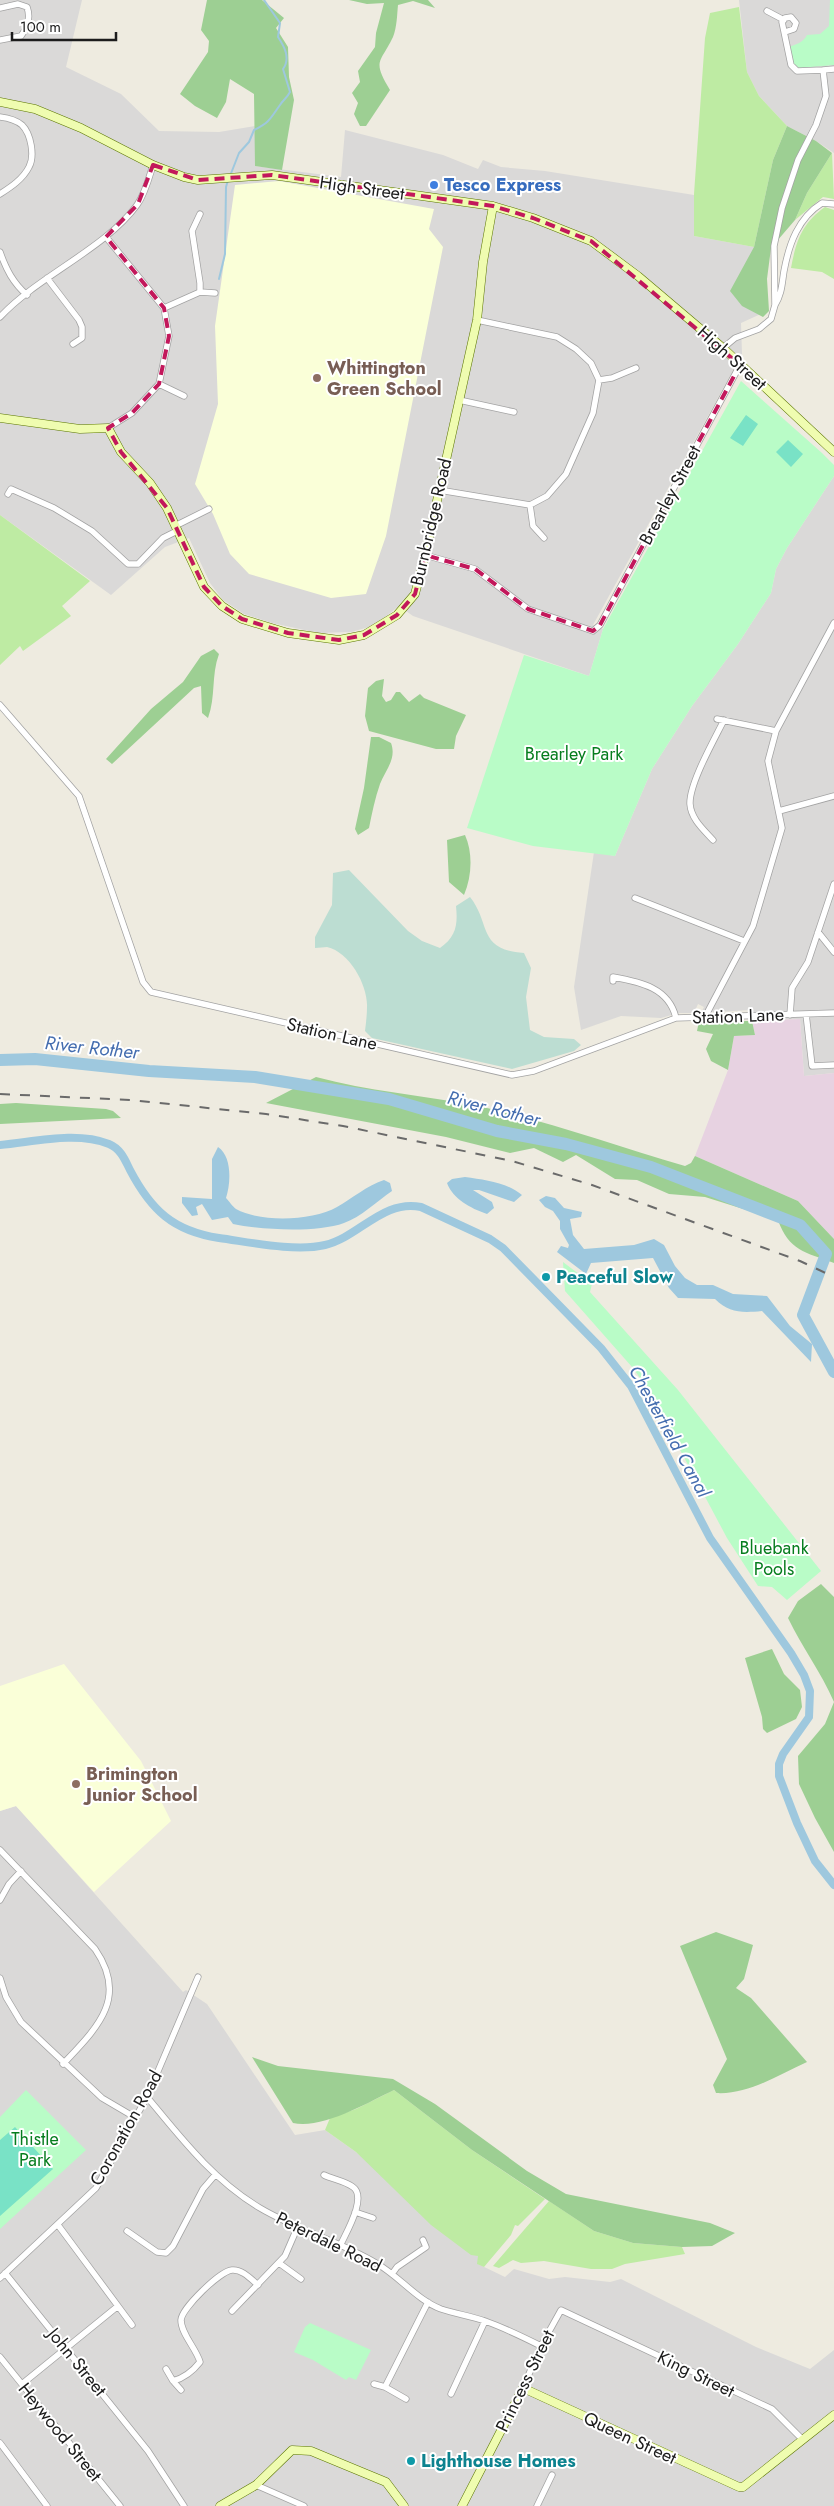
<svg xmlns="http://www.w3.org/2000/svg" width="834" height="2506" viewBox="0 0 834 2506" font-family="Jost,sans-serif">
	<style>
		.residential { fill: #dad9d8 }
		.industrial { fill: #e7d2e1 }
		.education { fill: #faffd8 }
		.grass { fill: #beeba3 }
		.forest { fill: #9dcf93 }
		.wetland { fill: #bcddd2 }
		.park { fill: #b9fcc7 }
		.pitch { fill: #79e2c6 }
		.water { fill: #9ec8de }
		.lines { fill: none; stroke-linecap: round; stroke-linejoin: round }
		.stream { stroke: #9ec8de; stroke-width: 2 }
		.canal { stroke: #9ec8de; stroke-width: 8 }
		.river { stroke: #9ec8de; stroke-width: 12 }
		.street-casing { stroke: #a3a3a3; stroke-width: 7 }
		.secondary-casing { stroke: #5a7500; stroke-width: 9 }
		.street { stroke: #fff; stroke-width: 5.5 }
		.secondary { stroke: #effcb0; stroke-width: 8 }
		.rail { stroke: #6a6a6a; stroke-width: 2; stroke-dasharray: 10 10; stroke-linecap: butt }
		.marked { fill: none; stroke: #c2185b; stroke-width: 4; stroke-dasharray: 10 6; stroke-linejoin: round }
		.shop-dot { fill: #3f7fe0; stroke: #fff; stroke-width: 2 }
		.education-dot { fill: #8d6e63; stroke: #fff; stroke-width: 2 }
		.culture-dot { fill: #0f9aa8; stroke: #fff; stroke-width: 2 }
		.labels { text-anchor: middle; stroke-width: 4; stroke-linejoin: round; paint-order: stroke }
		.shop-label { font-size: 18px; font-weight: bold; fill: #366cbe; stroke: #fff; text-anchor: start }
		.street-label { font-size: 18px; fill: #1c1c1c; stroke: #fff }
		.education-label { font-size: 18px; font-weight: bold; fill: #785e54; stroke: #fff; text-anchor: start }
		.park-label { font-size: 18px; fill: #067d1e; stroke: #fff }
		.culture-label { font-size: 18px; font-weight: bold; fill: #0d838f; stroke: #fff; text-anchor: start }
		.water-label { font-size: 19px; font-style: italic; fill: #446daf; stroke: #fff }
	</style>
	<rect width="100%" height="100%" fill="#eeebe0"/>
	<path class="residential" d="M0,0h82l-16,67 55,27 38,37 60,1 36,-6v40l86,11 4,-47 98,25 35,14 5,-9 18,7 44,4 149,24v41l60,11 11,65 -24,11 1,31 -149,271 10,4 -14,47 -176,-60 -14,-10 -14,11 -16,10 -18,5 -33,1 -46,-10 -28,-9 -21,-14 -13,-17 -21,-45 -24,9 -54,48 -111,-80z
		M739,0h95v153l-18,-12 -29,-15 -28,-30 -12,-24z
		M834,476v597l-30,3 -4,-57 -48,2 -2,-11 -49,3 3,-6 -6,-3 -4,9h-15l-18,5 -40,-2 -40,14 -7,-43 20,-135 21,4 37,-87 40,-63 46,-62 33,-51 5,-24 11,-21z
		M16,1806l167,186 3,-2 21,14 88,131 30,-5 31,22 122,104v8l27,13 9,-8 35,10 16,-2 45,5 11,-3 135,68 54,22 24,-19v156h-834v-695z"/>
	<path class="industrial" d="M800,1019l4,57 30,-3v166l-36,-38 -103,-45 33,-86 6,-34 21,-1 -3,-14z"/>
	<path class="education" d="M279,181l155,28 -5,20 14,18 -57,289 -20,58 -35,4 -82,-24 -19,-20 -17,-40 -18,-30 23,-80 -3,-78 20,-141z
		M64,1664l77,97 30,60 -77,71 -78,-86 -16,5v-125z"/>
	<path class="grass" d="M739,7l8,65 12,24 28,30 -14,34 -19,87 -60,-11v-42l11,-156 5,-25z
		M832,153l2,46 -11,-2 -28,23 12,-27z
		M825,207l9,3v69l-12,-7 -31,-4c5,-27 11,-45 34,-61z
		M0,515l90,66 -28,25 9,10 -48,35 -3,-5 -20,19z
		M394,2090l78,60 73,49 -27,27 -3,-1 -4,10 -27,32 -7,-3 1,-8 -7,-1 -40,-30 -75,-73 -31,-22 5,-12 26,-9z
		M549,2201l45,30 39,12 49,4 3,7 -60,10 -13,5h-21l-47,-8 -23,2 -8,-3 -14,8 -6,-2z"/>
	<path class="forest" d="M207,0h55l22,18 -8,10 12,19 1,30 5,23 -12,70 -27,-4 -1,-72 -24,-15 -4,23 -9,16 -22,-12 -15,-12 28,-42 1,-11 -8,-11z
		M349,0h79l7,8 -22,-7 -15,4c-1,10 -1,22 -5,32 -13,27 -21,23 -3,53l-24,36h-6l-6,-12 4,-11 -6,-10 8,-11 -2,-11 17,-24 1,-14 8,-30 -17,1z
		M787,126l29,15 16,12 -25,40 -12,27 -24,28 -4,31 2,32 -6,6 -21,-11 -12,-15 24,-44 19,-87z
		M214,649l5,5c-8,21 -3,43 -11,64l-6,-5 -1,-27 -7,2 -82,76 -6,-5 45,-50 32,-27 18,-26z
		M384,679l-2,17 4,6 5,-2 5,-8h4l9,10 11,-8 4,4 42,17 -10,21 -2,13h-18l-67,-18 -4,-15 3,-28 8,-7z
		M371,737h8l12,6c6,16 -6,28 -11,41 -5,14 -8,29 -11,44l-11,7 -3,-6 9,-41z
		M465,835c8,18 7,41 -1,60l-15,-13 -2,-42z
		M699,1021h53l3,14 -21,1 -6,34 -17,-9 -5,-12 7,-15 -16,-3z
		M316,1077c52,14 105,18 157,28 72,15 142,41 212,61l6,-3 4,-7 103,45 36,38v24c-29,-11 -45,-12 -56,-43l-73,-23 -36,-3 -32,-14 -22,-1 -39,-24 -13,7 -29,-14 -24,5 -64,-16 -180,-34z
		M16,1103l90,6 7,2 8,7 -121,6v-20z
		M821,1584l13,13v255l-19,-34 -16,-34 -1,-28 27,-32 9,-22c-13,-30 -32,-55 -46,-84l10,-17z
		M772,1649l12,25 16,16 2,17 -6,12 -29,14 -4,-4 -1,-12 -17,-59z
		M716,1932l37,13 -9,34 -8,9 15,10 56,64c-29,13 -59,33 -91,31l-3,-8 14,-26 -47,-113z
		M252,2057l26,9 115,13 42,25 92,67 39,23 144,29 25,10 -23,13 -30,1 -49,-4 -39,-12 -122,-81 -78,-60c-25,12 -73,40 -101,33z"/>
	<path class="wetland" d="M349,870l59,61 14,10 18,7c16,-11 18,-23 16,-42l14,-9c21,26 7,53 54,56l7,15 -5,29 4,33 14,7 30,2 7,6 -7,6 -62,18 -140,-31 -7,-7c1,-8 2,-16 2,-24 1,-21 -17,-55 -40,-60 -3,0 -8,1 -12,1v-11l17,-32 1,-32z"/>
	<path class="park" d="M830,0h4v65l-35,3 -7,-6 -3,-15c7,-3 14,-4 18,-12l13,-1 9,-8z
		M741,381l81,72 12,12v11l-47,72 -11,21 -5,24 -33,51 -46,62 -40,63 -37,87 -82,-10 -66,-18 57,-173 65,21 14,-47z
		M563,1262l29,22 -2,8 88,98 143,181 -34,29 -15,-13 -14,-1 -31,-48 -81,-152 -14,-19 -67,-76z
		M26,2090l60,60 -86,79v-112z
		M310,2323l61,27 -15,30 -7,-3 -3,3 -33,-20 -19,-8 11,-25z"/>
	<path class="pitch" d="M746,415l12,9 -15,22 -13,-8z
		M788,440l15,14 -12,13 -15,-15z
		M15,2127l38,42 -53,47v-76z"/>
	<path class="water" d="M218,1147c14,9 13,36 8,51 3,3 7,9 10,11 26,14 76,12 101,-2 16,-9 29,-21 47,-27l6,3 2,8c-15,10 -31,26 -48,32 -27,10 -83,7 -111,1l-5,-7 -16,3 -10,-16 -6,3 2,8 -6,1 -10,-13v-6l30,2v-40z
		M465,1177c20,3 41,5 57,18l-8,7 -35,-12h-6l19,12 2,6 -7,6c-17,-6 -34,-15 -40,-31l5,-4z
		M546,1196l9,2 9,10 18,4 -1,5 -11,2 3,16 11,14 50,-4 20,-6 10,6 11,21 10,12 12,7h16l20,9 34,2 23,30 22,18 -1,18 -49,-51c-20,2 -33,2 -47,-12l-37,-1 -9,-10 -16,-30 -62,5 -5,11 -29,-22 4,-6 7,2 1,-3 -9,-16v-8l-7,-10 -8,-4 -6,-7z"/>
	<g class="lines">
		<path class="stream" d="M230,176l9,-23 10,-11 5,-12c16,-8 16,-11 26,-25 3,-5 7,-7 10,-13l-7,-23c8,-11 1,-23 -5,-32l2,-14 -16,-23
			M219,279l6,-25 1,-67 2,-7"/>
		<path class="canal" d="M0,1145c34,-3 76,-14 109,-1 12,5 16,16 21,26 21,40 43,61 89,68 30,4 76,14 106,7 34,-8 58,-46 96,-38l69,32 13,9 98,100 30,38 79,152 81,115 13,22 6,16 -1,26 -26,37 -4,10v12l18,47 18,38 19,24"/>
		<path class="river" d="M0,1060l35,-1 114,12 106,6 134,22 108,32 69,13 85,23 149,58 26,29 -23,61 31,57"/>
		<g class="street-casing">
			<path id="street" d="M0,8l18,-4 9,3c4,11 1,20 -6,29l-21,4
				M767,11l17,9
				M785,32l9,-3 2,-6 -5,-6 -6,1 -3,4 9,43 6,6 26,-1
				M0,117c8,1 16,3 22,8 9,9 13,31 7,42 -6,12 -18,20 -29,27
				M106,237l58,71 5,28 -10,48 -27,29 -24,15
				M0,252c6,17 13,31 27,43
				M47,278l32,42 3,7v11l-9,6
				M200,292v-9l-8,-52 8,-17
				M775,305c7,-11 7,-22 9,-34 5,-27 14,-53 38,-68l12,1
				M164,308l36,-16 15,1
				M0,317c38,-41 105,-68 137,-112 8,-11 12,-27 16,-40
				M723,348l12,-10 24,-9 12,-10 4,-14 -1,-59 8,-38 16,-48 18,-35 10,-29 -3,-26 11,-1
				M599,380l13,-2 24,-10
				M159,384l25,12
				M459,400l55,12
				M439,490l91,15 17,-9 19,-22 27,-61 6,-33 -8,-17 -15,-14 -19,-12 -80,-17
				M8,494l3,-5 43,19 38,23 36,33h10l25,-26 14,-7
				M530,505l3,21 11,12
				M175,526l34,-17
				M425,555l50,14 53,40 65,22 7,-6 140,-260
				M0,705l79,91 64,186 8,10 361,83 22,-4 142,-53 158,-5
				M717,719l59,12
				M779,811l55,-15
				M713,840c-9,-10 -22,-21 -23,-36 -1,-20 24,-64 34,-84
				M635,898l109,43
				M818,932l16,20
				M613,981v-4c28,5 56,11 63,41
				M806,1014l6,52 22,-1
				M790,1015l2,-27 16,-26 26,-78
				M705,1017l48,-91 29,-98 -14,-67 8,-30 58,-108
				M0,1850l95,99c34,49 2,79 -32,115
				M0,1900l9,-16 12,-13
				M0,1978l6,19 15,25 81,76 34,20
				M147,2097c34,41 66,83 113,111 37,22 79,33 116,55 23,13 41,37 65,46 15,5 30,7 44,12 20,7 38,16 56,25
				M324,2175c8,4 21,6 29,12 14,10 -6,44 -12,57
				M355,2212l18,6
				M58,2225l74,100
				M127,2231l30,21 9,1 7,-7 30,-57 12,-14
				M279,2263l22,16
				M5,2273l143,178 36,55
				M392,2274l5,-7 29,-20 -3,-7
				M0,2278l96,-90 51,-91 51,-120
				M232,2311l53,-55 13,-30
				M0,2357l120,149
				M166,2369l7,12c11,-3 20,-10 27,-19 -4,-14 -19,-28 -19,-42 1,-12 39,-49 51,-50 10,-1 19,9 26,15
				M173,2381l8,9
				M22,2384l96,-78
				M374,2384l11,3 21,12
				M385,2387l43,-85
				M523,2388l18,-42 20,-36 211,99 31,31
				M451,2394l34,-73
				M0,2443l47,63
				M256,2485l48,21
				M537,2506l15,-31"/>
		</g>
		<g class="secondary-casing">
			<path id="secondary" d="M0,102l35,7 46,19 72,37 31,12 14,3 74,-5 221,31 40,12 58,23 47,35 85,72 111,104
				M0,418l80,11 28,-1 13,24 29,31 17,25 37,79 18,19 20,13 46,14 51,7 25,-5 33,-20 18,-21 10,-39 52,-235 6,-58 10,-56
				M220,2506l36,-21 36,-35 19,1 75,31 18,24
				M462,2506l61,-118 216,99h4l91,-72"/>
		</g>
		<use href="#street" class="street"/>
		<use href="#secondary" class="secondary"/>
		<path class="rail" d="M0,1094l131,6 135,14 77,12 169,35 80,24 208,76 34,16"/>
	</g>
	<path class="marked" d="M153,165l45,15 74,-5 221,31 40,12 58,23 149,124 -140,260 -7,6 -65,-22 -53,-40 -50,-14 -10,39 -18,21 -33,20 -25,5 -51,-7 -46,-14 -20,-13 -18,-19 -37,-79 -46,-56 -13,-24 24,-15 27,-29 10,-48 -5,-28 -58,-71 32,-33z"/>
	<circle class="shop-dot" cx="434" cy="185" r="5"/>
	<g class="education-dot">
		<circle cx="317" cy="378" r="5"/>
		<circle cx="76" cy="1784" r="5"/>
	</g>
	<g class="culture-dot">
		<circle cx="546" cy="1277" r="5"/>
		<circle cx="411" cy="2461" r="5"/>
	</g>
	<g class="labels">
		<g class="shop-label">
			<text x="444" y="191">Tesco Express</text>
		</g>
		<g class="street-label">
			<text transform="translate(362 188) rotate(8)" y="6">High Street</text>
			<text transform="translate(732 358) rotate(42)" y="6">High Street</text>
			<text transform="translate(670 495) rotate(-62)" y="6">Brearley Street</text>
			<text transform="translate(431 522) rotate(-77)" y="6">Burnbridge Road</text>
			<text transform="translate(738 1016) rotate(-2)" y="6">Station Lane</text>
			<text transform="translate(332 1034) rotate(13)" y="6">Station Lane</text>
			<text transform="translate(126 2128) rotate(-61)" y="6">Coronation Road</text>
			<text transform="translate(329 2242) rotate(26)" y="6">Peterdale Road</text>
			<text transform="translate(77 2362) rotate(51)" y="6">John Street</text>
			<text transform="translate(696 2374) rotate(26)" y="6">King Street</text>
			<text transform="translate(525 2381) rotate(-64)" y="6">Princess Street</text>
			<text transform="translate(60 2432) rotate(51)" y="6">Heywood Street</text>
			<text transform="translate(630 2438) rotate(25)" y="6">Queen Street</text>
		</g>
		<g class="education-label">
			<text x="327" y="374">Whittington<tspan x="327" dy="21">Green School</tspan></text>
			<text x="86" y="1780">Brimington<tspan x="86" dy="21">Junior School</tspan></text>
		</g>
		<g class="park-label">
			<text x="574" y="760">Brearley Park</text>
			<text x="774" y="1554">Bluebank<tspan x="774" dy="21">Pools</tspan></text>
			<text x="35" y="2145">Thistle<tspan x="35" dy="21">Park</tspan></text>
		</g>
		<g class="culture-label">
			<text x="556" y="1283">Peaceful Slow</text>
			<text x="421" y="2467">Lighthouse Homes</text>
		</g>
		<g class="water-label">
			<text transform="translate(92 1047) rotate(6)" y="7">River Rother</text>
			<text transform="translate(494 1108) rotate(14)" y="7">River Rother</text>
			<text transform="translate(670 1431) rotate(61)" y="7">Chesterfield Canal</text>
		</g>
	</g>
	<path d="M12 32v8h104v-8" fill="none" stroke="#1c1c1c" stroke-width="2.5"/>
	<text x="20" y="32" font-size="15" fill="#1c1c1c" stroke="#ffffff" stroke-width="4" paint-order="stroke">100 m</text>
</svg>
